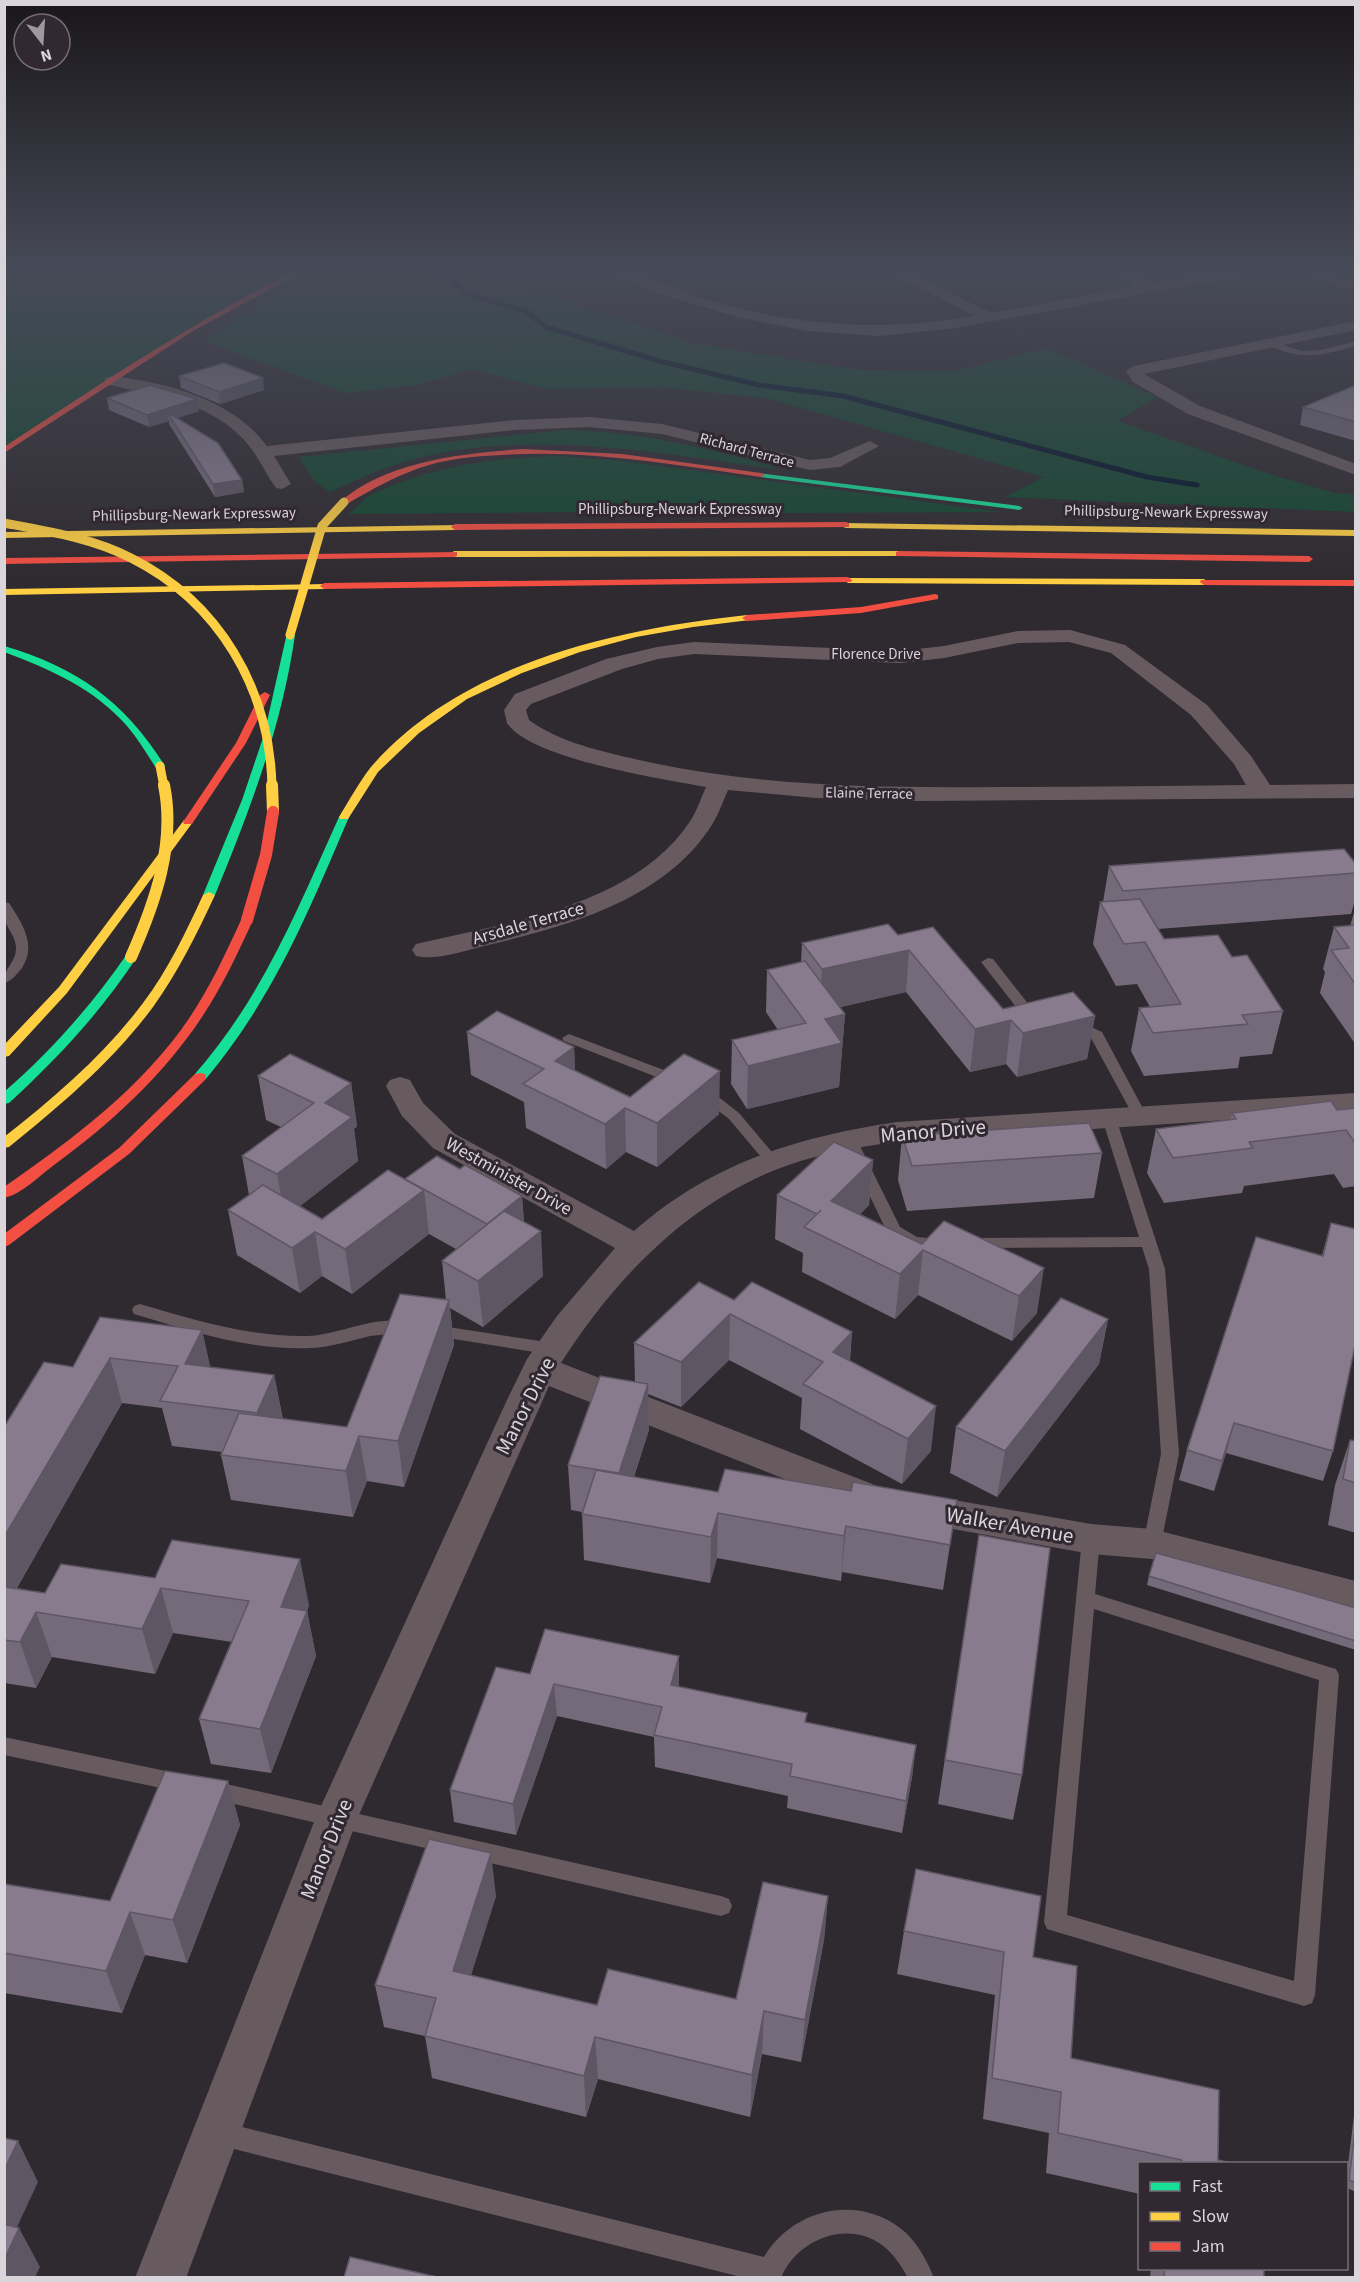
<svg xmlns="http://www.w3.org/2000/svg" width="1360" height="2282" viewBox="0 0 1360 2282" font-family="'Source Sans 3',sans-serif">
	<style>
		.green { fill: #164731 }
		.lines { fill: none; stroke-linecap: round; stroke-linejoin: round }
		.stream { stroke: #04172a; stroke-width: 5 }
		.lane { fill: #685b5f; fill-rule: evenodd }
		.street { fill: #685b5f; fill-rule: evenodd }
		.fast { fill: #16e098; fill-rule: evenodd }
		.slow { fill: #ffcf43; fill-rule: evenodd }
		.jam { fill: #f24e42; fill-rule: evenodd }
		.slow-bridge-far1 { stroke: #ffcf43; stroke-width: 9 }
		.slow-bridge { stroke: #ffcf43; stroke-width: 12 }
		.jam-bridge { stroke: #f24e42; stroke-width: 12 }
		.wall { fill: #746a79 }
		.shaded-wall { fill: #5e5663 }
		.building { fill: #877b8d; stroke: #5e5663; stroke-width: 1.5 }
		.labels { text-anchor: middle; stroke-width: 6; stroke-linejoin: round; paint-order: stroke }
		.far-street-label { font-size: 15px; fill: #dad5da; stroke: #312831 }
		.street-label { font-size: 18px; fill: #dad5da; stroke: #312831 }
		.near-street-label { font-size: 21px; fill: #dad5da; stroke: #312831 }
	</style>
	<rect width="100%" height="100%" fill="#2f2a2f"/>
	<path class="green" d="M5,267h459l228,76 167,27 96,1 91,-23 111,49 -39,24 151,53 66,19 20,1 1,18 -351,-15 39,-20 -278,-79 -106,-11 -114,2 -74,-20 -55,16 -72,8 -142,-52 79,-51 -20,-3 -257,164z
		M564,430c76,1 135,17 208,36l4,3c-119,-16 -239,-40 -357,-11 -31,7 -61,21 -89,34l-16,-11 -15,-24z
		M558,456l65,5 378,51 -372,2 -16,-9 -25,7 -239,2 15,-14h-3c63,-33 127,-42 197,-44z"/>
	<g class="lines">
		<path class="stream" d="M421,267l30,13 12,13 62,18 21,16 113,34 100,24 84,11 304,81 50,8"/>
		<path class="lane" d="M1268,340l34,11 19,-1 35,-9v5c-36,10 -56,15 -91,-2z
			M4,902l5,1c13,20 28,42 13,65 -5,6 -10,13 -18,15 0,-16 12,-20 12,-35 0,-12 -10,-20 -12,-31 0,-5 0,-10 0,-15z
			M988,958l5,1 40,51 9,5 -2,3 -17,-2 -42,-54z
			M1076,1020l26,12 45,84 -2,3h-10l-44,-81 -22,-14z
			M569,1034l113,43 2,3 -2,3h-10l-108,-42 -2,-3z
			M702,1086l5,2 32,25 37,44 3,3 -3,3h-10l-37,-44 -32,-25 -2,-3z
			M1109,1113l7,5 49,151 14,185 -18,90 -2,5 -7,2 -7,-2 -2,-5 18,-90 -12,-185 -7,-22 -168,1 -8,-5 8,-5 165,-1 -37,-119z
			M849,1133l7,5 44,89 17,10 33,3 2,4 -2,4c-21,6 -46,-1 -62,-14l-46,-96z
			M140,1304c55,16 109,33 167,32 33,-1 71,-23 104,-13l2,4 -2,4c-13,4 -28,3 -41,5 -20,5 -39,11 -59,12 -61,3 -120,-17 -177,-34l-2,-4 2,-4z
			M435,1325l118,18 6,2 2,4 -2,4 -6,2 -124,-20 -2,-4 2,-4z
			M1091,1532l7,2 2,5 -5,55 234,73 7,2 3,6 -24,320 -3,8 -8,3 -257,-77 -3,-7 38,-383 2,-5zM1094,1609l225,71 -25,301 -227,-66z
			M4,1737l176,37 7,2 3,7 -3,7 -7,2 -176,-37z
			M213,1781l508,115 8,3 3,7 -3,7 -8,3 -508,-117 -7,-2 -3,-7 3,-7z
			M218,2121l546,136c28,-47 91,-63 136,-29 16,12 27,32 34,50h-26c-7,-13 -15,-25 -26,-33 -35,-26 -86,-5 -101,33h-36l-527,-133 -8,-4 -4,-8 4,-8z"/>
		<path class="street" d="M595,267c38,0 76,22 113,33 88,26 176,32 266,16l-94,-49h18l93,46 146,-27 -37,-19h19l35,16 90,-16h31l-7,4 -313,57 -76,8 -71,-5 -70,-14 -74,-22z
			M1294,267h20l41,18 -7,4 -5,-1z
			M1356,321v9l-212,44 56,32 156,58v11l-168,-61 -55,-32 -7,-11 8,-5z
			M112,376c56,7 120,23 155,70l248,-26 74,-3 73,7 148,36 20,-2 40,-17 9,5 -39,21 -30,3 -148,-36 -73,-7 -74,3 -241,26 17,28 -9,5 -6,-1c-11,-15 -18,-33 -31,-47 -35,-40 -90,-45 -139,-57l-2,-3 2,-3z
			M1070,630l55,15 82,60 44,51 19,29 86,-1v14l-439,3 -101,-3 -88,-8c-5,11 -9,23 -15,33 -46,76 -145,103 -225,122 -22,5 -51,16 -72,11l-4,-6 4,-6c91,-22 218,-37 275,-124 6,-10 10,-22 15,-33 -43,-8 -175,-28 -199,-64l-3,-13 11,-16 91,-35 51,-12 37,-5 206,9 44,-5 74,-15zM1069,642l42,11 80,62 43,49 12,21c-81,1 -163,2 -245,2 -121,1 -243,0 -362,-27 -38,-9 -78,-17 -110,-40l-3,-10 5,-6 91,-35 36,-10 36,-5 206,9 44,-5 74,-15z
			M400,1077l10,3 13,23 32,31 179,97c77,-68 163,-94 263,-109l459,-29v18c-103,7 -205,14 -308,21 -77,5 -157,5 -233,25 -110,28 -195,113 -254,206l319,124 211,37 61,5 204,52v32l-204,-54 -61,-5 -215,-39 -327,-129 -191,431 -172,461h-51l181,-461 191,-417 20,-41 30,-43 58,-68 -182,-100 -31,-32 -16,-30 4,-6z"/>
		<path class="fast" d="M758,473l261,33 4,2 -4,2 -258,-33 -4,-2z
			M287,633l8,2c-13,91 -45,175 -80,260l-6,3 -4,-1 -2,-2 39,-95 22,-65z
			M4,646c73,21 121,56 161,120l-1,2h-8c-9,-14 -18,-29 -29,-42 -32,-37 -77,-57 -123,-74z
			M344,814l5,3c-41,96 -76,182 -144,263h-10l-1,-3 1,-3c68,-78 102,-164 144,-257z
			M131,953l6,4c-36,55 -80,102 -128,146l-5,1v-12c47,-41 87,-86 123,-138z"/>
		<path class="slow" d="M843,523l513,7v6l-510,-8 -3,-1z
			M458,525v4l-3,1 -451,8v-6z
			M899,551l3,1v4l-448,1 -4,-3 4,-3z
			M845,578l359,1 4,3 -4,3 -356,-2 -4,-3z
			M327,584v4l-3,1 -320,6v-6z
			M747,615l5,3 -2,2 -57,7 -57,10 -56,15 -58,21 -55,26 -48,34 -41,39 -30,47h-8l-1,-2c10,-16 20,-35 32,-50 90,-104 245,-138 376,-152z
			M188,819l5,3 -126,171 -58,63 -5,1v-12l55,-58 125,-167z
			M209,892l6,3c-18,39 -37,77 -62,112 -40,54 -92,98 -144,140l-5,1v-11c51,-40 100,-82 139,-134 25,-33 43,-71 60,-108z"/>
		<path class="jam" d="M303,267h8l-118,64 -189,122v-6c98,-64 194,-129 299,-180z
			M523,449l99,5 139,19 4,2 -4,2c-86,-12 -172,-28 -259,-22 -24,1 -49,3 -73,10 -30,9 -55,23 -82,39l-7,-2c46,-41 124,-49 183,-53z
			M846,522l3,1v4l-394,3 -4,-3 4,-3z
			M899,551l410,5 4,3 -4,3 -413,-6v-4z
			M457,552v4l-3,1 -450,7v-6z
			M848,577l4,3 -1,2 -527,7 -4,-3 4,-3z
			M1201,580h155v6l-152,-1 -4,-3z
			M935,594l3,1v4l-77,14 -114,8 -5,-3 5,-3 114,-8z
			M265,692l5,3 -24,48 -54,81h-8l-1,-2 53,-79 24,-48z
			M247,916l6,4c-15,33 -31,67 -51,97 -39,59 -92,107 -148,148 -15,11 -32,29 -50,33v-11c69,-48 139,-100 186,-170 20,-30 36,-64 51,-97z
			M200,1073l5,1 1,3 -1,3 -76,74 -120,91 -5,2v-13l115,-86 76,-74z"/>
		<path class="slow-bridge-far1" d="M4,523c43,8 88,15 127,35 88,44 139,131 141,229
			M290,635l32,-109 22,-24
			M160,766l4,21"/>
		<path class="slow-bridge" d="M272,785l1,27
			M131,957c24,-54 45,-113 33,-172"/>
		<path class="jam-bridge" d="M247,920l19,-65 7,-43"/>
	</g>
	<path class="wall" d="M179,376l85,14 -44,14 -39,-16z
		M1356,385v56l-56,-16 3,-18z
		M107,398l92,13 -22,7 65,62 2,12 -29,5 -46,-73v-3l-20,6 -40,-17z
		M1356,864v33l-5,17 -193,15 6,10 68,18 51,54 -11,43 -32,3 -2,11 -94,8 -13,-25 8,-43 11,-1 -13,-23 -21,2 -23,-42 7,-42h3l6,-36z
		M1356,906v139l-36,-52 5,-21 -2,-3 11,-42 16,-1z
		M898,935l105,74 92,7 -8,43 -70,18 -11,-13 -36,8 -64,-80 -66,15 5,7 -6,73 -92,22 -16,-25 1,-44 46,-10 -12,-18 1,-42 34,-8 1,-19z
		M467,1032l107,15 1,24 55,26 89,17 -62,53 -31,-15 -20,17 -80,-41 -2,-26 -53,-27z
		M258,1076l93,7 6,43 -3,3 4,32 -58,45 22,13 83,-40 55,-10 62,27 2,26 19,54 -60,51 -33,-19 4,37 -50,142 -37,-6 -14,36 -122,-17 -10,-45 1,-3 -50,-6 -10,-38 -40,-5 -105,185 28,5 16,-29 248,41 -2,6 9,45 -45,117 -60,-9 -12,-45 33,-77 -59,-9 -18,41 -103,-17 -16,31 -32,-5v-256l69,-60 129,-37 8,37 64,8 9,44 64,8 99,-127 -4,-39 14,-12 -27,-15 -77,60 -30,-18 -22,17 -63,-38 -9,-45 21,-15 -7,-39 39,-29 -15,-7z
		M1356,1108v78l-13,2 -9,-14 -90,12 -2,7 -78,10 -17,-30 9,-44 74,-9 2,-7 105,-3z
		M902,1136l200,17 -8,45 -187,13 -9,-31z
		M873,1160l-4,45 -9,9 62,30 22,-23 93,92 -25,28 -94,-46 -23,24 -93,-47 1,-19 -28,-14 2,-44z
		M1331,1223l2,228 -10,30 -97,-28 -12,38 -35,-11 8,-30 135,-195z
		M734,1300l118,32 -2,29 81,90 -29,33 -102,-55 2,-31 -73,-38 -48,47 -33,-13 1,36 -15,47 316,68 -7,45 -101,-18 -1,9 -124,-23 -7,25 -126,-23 -2,-48 -11,-2 -3,-45 67,-83 -1,-39z
		M1108,1319l-9,45 -102,133 -47,-24 6,-46z
		M1350,1440l6,1v92l-28,-8 7,-40z
		M979,1535l43,240 -9,45 -75,-16z
		M1149,1576l207,32v42l-209,-65z
		M679,1656v31l127,35 110,23 -4,32 -10,56 -115,-25 1,-12 -133,-29 -1,-30 -97,-21 -41,119 -62,-13 -4,-32 80,-116z
		M228,1781l12,44 -53,138 -42,-8 -23,58 -118,-20v-109l106,17z
		M496,1896l-25,79 126,30 139,-6 92,-103 -4,44 -23,122 -39,-8 -12,63 -152,-38 -12,38 -154,-39 -7,-42 -41,-9 -9,-42z
		M904,1931l129,26 38,101 147,102 14,3h-92v31l-94,-21 3,-40 -66,-14 12,-124 -98,-21z
		M1356,2099v93l-9,-4v-15z
		M1151,2268h113v9h-114z"/>
	<path class="shaded-wall" d="M263,378l1,12 -44,14 -1,-12z
		M197,399l2,12 -27,9 -5,-8 2,9 -20,6 -2,-12z
		M242,480l2,12 -29,5 -2,-13z
		M909,950l-3,42 -86,20 2,-43z
		M845,1014l-6,73 -92,22 1,-43 77,-47z
		M1095,1016l-8,43 -70,18 6,-44z
		M1011,1020l-5,44 -36,8 5,-43z
		M574,1047l2,44 -21,-30z
		M720,1071l-1,43 -62,53v-44z
		M351,1083l6,43 -3,3 4,32 -73,57 -8,-44 48,-71z
		M625,1108l1,44 -20,17 -1,-45z
		M873,1160l-4,45 -36,36 -2,-40z
		M424,1190l5,44 -77,60 -7,-45z
		M522,1196l3,45 -38,-17z
		M541,1231l2,45 -60,51 -5,-46z
		M315,1232l7,44 -22,17 -8,-45z
		M923,1250l-5,45 -23,24 5,-45z
		M1044,1268l-7,45 -25,28 7,-45z
		M449,1300l5,45 -50,142 -6,-46z
		M730,1314l-1,46 -48,47v-45z
		M1108,1319l-9,45 -102,133 8,-46z
		M202,1330l10,45 -27,-11z
		M852,1332l-4,46 -15,-26z
		M110,1358l12,45 -118,207v-73z
		M274,1375l9,45 -16,38 -10,-45z
		M648,1384l1,46 -29,89 -1,-46z
		M936,1406l-5,45 -29,33 6,-45z
		M1234,1423l-8,30 -12,38 8,-30z
		M359,1436l8,45 -14,36 -7,-46z
		M718,1513l-1,45 -7,25 1,-46z
		M846,1526l-4,46 -1,9 3,-45z
		M300,1559l9,46 -19,48 -9,-46z
		M161,1588l12,45 -18,41 -13,-45z
		M307,1611l9,45 -45,117 -11,-44z
		M36,1612l16,45 -16,31 -16,-46z
		M679,1656v33l-8,-4z
		M554,1684l3,32 -41,119 -3,-31z
		M916,1745l-4,32 -10,56 4,-32z
		M228,1781l12,44 -53,138 -14,-43z
		M491,1853l5,43 -37,117 -6,-42z
		M828,1896l-4,44 -23,122 4,-42z
		M130,1912l15,43 -23,58 -16,-42z
		M764,2011l-2,43 -12,63 2,-42z
		M595,2037l3,42 -12,38 -2,-41z
		M18,2141l20,41 -34,73v-85z
		M19,2228l21,39 -5,10h-31v-17z"/>
	<path class="building" d="M224,363l39,15 -44,14 -40,-16z
		M150,385l47,14 -50,16 -40,-17z
		M1356,385v37l-53,-15z
		M167,412l51,31 24,37 -29,4z
		M1344,849l12,15v9l-233,18 -14,-25z
		M1140,899l24,40 54,-4 14,22 15,-2 36,56 -41,4 6,9 -95,9 -14,-25 42,-4 -36,-62 -21,2 -24,-42z
		M888,924l10,11 35,-8 70,82 70,-17 22,24 -72,17 -12,-13 -36,9 -66,-79 -87,19 -20,-26z
		M1356,925v60l-25,-35 18,-2 -15,-21z
		M805,961l40,53 -20,5 17,24 -94,23 -16,-26 74,-17 -39,-53z
		M497,1011l77,36 -19,14 75,36 54,-43 36,17 -63,52 -32,-15 -20,16 -82,-40 21,-15 -77,-37z
		M290,1054l61,29 -26,20 27,14 -75,57 -35,-18 72,-53 -56,-27z
		M1331,1101l6,9 19,-2v36l-10,-14 -97,12 4,6 -80,10 -17,-29 80,-10 -4,-6z
		M1089,1123l13,30 -190,13 -10,-30z
		M834,1142l39,18 -42,41 91,43 22,-23 100,47 -25,28 -96,-46 -23,24 -96,-47 17,-17 -4,4 -40,-19z
		M437,1156l23,13 5,-4 57,31 -35,28 -82,-45z
		M388,1170l36,20 -79,59 -30,-17 -23,16 -64,-38 35,-25 59,34z
		M504,1211l37,20 -63,50 -36,-20z
		M1331,1223l25,6v112l-23,110 -99,-28 -12,38 -35,-11 69,-213 67,19z
		M699,1282l35,18 18,-18 100,50 -19,20 103,54 -28,33 -105,-55 20,-22 -93,-48 -49,48 -47,-19z
		M400,1294l49,6 -51,141 -39,-5 -13,35 -125,-16 18,-42 108,14z
		M1061,1298l47,21 -103,132 -49,-24z
		M100,1317l102,13 -17,34 89,11 -17,38 -97,-12 18,-35 -68,-8 -106,179v-110l40,-65 29,5z
		M600,1376l48,8 -29,89 -51,-8z
		M1350,1440l6,1v42l-13,-4z
		M725,1469l126,22 2,-9 104,18 -7,45 -104,-19 -2,10 -126,-23 -7,24 -129,-23 14,-44 122,22z
		M979,1535l71,13 -28,227 -77,-15z
		M172,1540l128,19 -19,48 26,4 -47,118 -61,-10 50,-118 -88,-13 -19,41 -106,-17 -16,30 -16,-2v-53l41,6 16,-29 94,14z
		M1156,1553l141,38 59,17v33l-207,-65z
		M545,1629l134,27 -8,29 136,28 -2,9 111,23 -10,56 -116,-25 2,-12 -138,-29 8,-28 -108,-23 -41,120 -63,-14 46,-123 34,7z
		M165,1771l63,10 -55,139 -43,-8 -24,59 -102,-18v-69l106,17z
		M429,1839l62,14 -38,118 144,34 11,-36 128,30 27,-117 65,14 -23,124 -41,-9 -12,64 -157,-38 -11,39 -159,-40 11,-38 -61,-13z
		M916,1869l125,27 -8,61 44,9 -6,92 148,32 -1,70 14,3h-50v-3l-124,-27 3,-41 -69,-14 12,-126 -100,-21z
		M1356,2123v60l-7,-3z
		M4,2138l14,3 -14,29z
		M4,2224l15,4 -15,32z
		M350,2257l87,20h-93z
		M1165,2268h99v9h-100z"/>
	<linearGradient id="sky" x2="0" y2="1"><stop stop-color="#1a171a"/><stop offset="0.46" stop-color="#474a58"/><stop offset="1" stop-color="#474a58" stop-opacity="0"/></linearGradient>
	<rect width="1360" height="586" fill="url(#sky)"/>
	<g class="labels">
		<g class="far-street-label">
			<text transform="translate(747 450) rotate(15)" y="5">Richard Terrace</text>
			<text x="680" y="514">Phillipsburg-Newark Expressway</text>
			<text transform="translate(1166 512) rotate(1)" y="5">Phillipsburg-Newark Expressway</text>
			<text transform="translate(194 514) rotate(-1)" y="5">Phillipsburg-Newark Expressway</text>
			<text x="876" y="659">Florence Drive</text>
			<text transform="translate(869 793) rotate(1)" y="5">Elaine Terrace</text>
		</g>
		<g class="street-label">
			<text transform="translate(528 923) rotate(-16)" y="6">Arsdale Terrace</text>
			<text transform="translate(509 1176) rotate(29)" y="6">Westminister Drive</text>
		</g>
		<g class="near-street-label">
			<text transform="translate(933 1131) rotate(-5)" y="7">Manor Drive</text>
			<text transform="translate(525 1406) rotate(-63)" y="7">Manor Drive</text>
			<text transform="translate(1010 1525) rotate(10)" y="7">Walker Avenue</text>
			<text transform="translate(326 1849) rotate(-68)" y="7">Manor Drive</text>
		</g>
	</g>
	<rect width="1360" height="2282" fill="none" stroke="#dad5da" stroke-width="12"/>
	<rect x="1138" y="2162" width="210" height="108" fill="#312831" stroke="#756d75" stroke-width="1.5"/>
	<rect x="1150" y="2182" width="30" height="9" fill="#16e098" stroke="#756d75" stroke-width="1.5"/>
	<text x="1192" y="2192" font-size="18" fill="#dad5da">Fast</text>
	<rect x="1150" y="2212" width="30" height="9" fill="#ffcf43" stroke="#756d75" stroke-width="1.5"/>
	<text x="1192" y="2222" font-size="18" fill="#dad5da">Slow</text>
	<rect x="1150" y="2242" width="30" height="9" fill="#f24e42" stroke="#756d75" stroke-width="1.5"/>
	<text x="1192" y="2252" font-size="18" fill="#dad5da">Jam</text>
	<g transform="translate(42 42) rotate(163)"><circle r="28" fill="#312831" stroke="#756d75" stroke-width="1.5"/>
	<path d="M0-4.5L10 22L0 15L-10 22Z" fill="#9e999e"/>
	<text y="-9" font-size="16" font-weight="bold" text-anchor="middle" fill="#dad5da">N</text>
	</g>
</svg>
